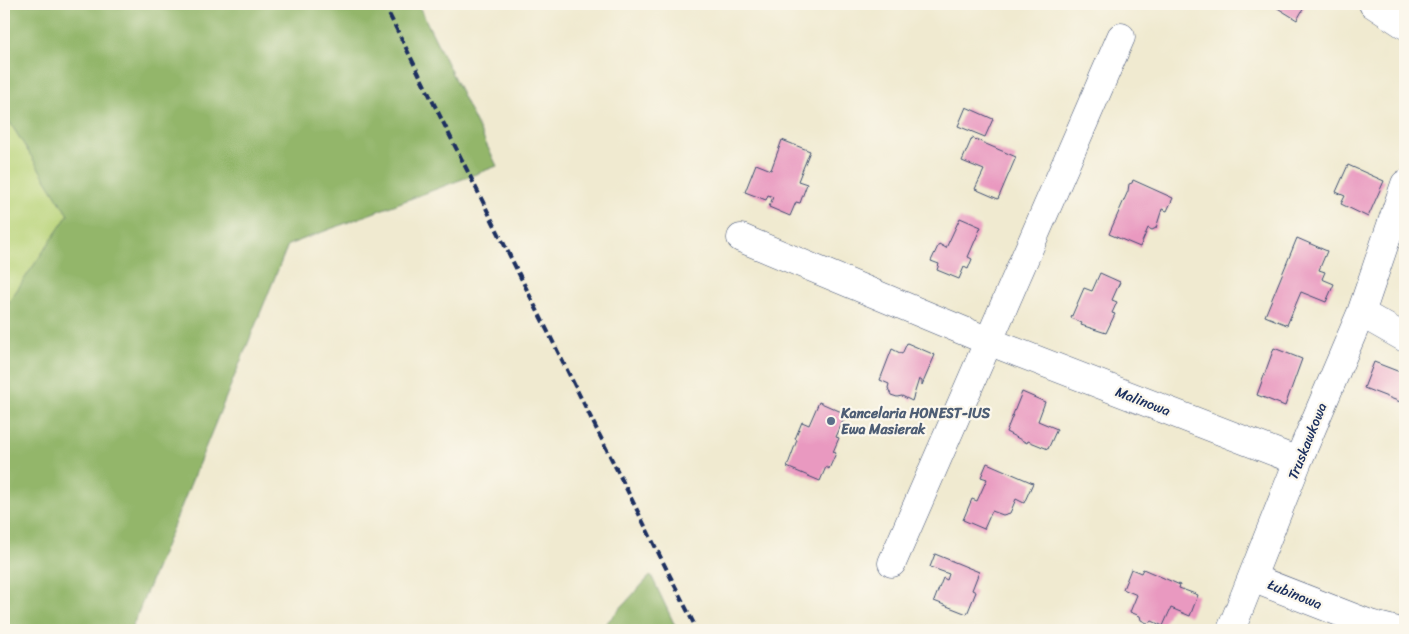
<svg xmlns="http://www.w3.org/2000/svg" width="1409" height="634" viewBox="0 0 1409 634" font-family="Sriracha,sans-serif">
	<style>
		.green { fill: #bad47a; stroke: #6a826c }
		.forest { fill: #93b66a; stroke: #577264 }
		.building { fill: #e999c0 }
		.lines { fill: none; stroke-linecap: round; stroke-linejoin: round }
		.minor-casing { stroke: #3b4b6f; stroke-width: 29 }
		.minor { stroke: #fff; stroke-width: 28 }
		.rail { stroke: #1b2f5e; stroke-width: 4; stroke-dasharray: 8 4; stroke-linecap: butt }
		.service-dot { fill: #5c6f8a; stroke: #fbf7ec; stroke-width: 2 }
		.labels { text-anchor: middle; stroke-width: 4.5; stroke-linejoin: round; paint-order: stroke }
		.street-label { font-size: 14px; fill: #1b2f5e; stroke: #fbf7ec }
		.service-label { font-size: 14px; font-weight: bold; fill: #4e5e75; stroke: #fbf7ec; text-anchor: start }
	</style>
	<rect width="100%" height="100%" fill="#fbf7ec"/>
	<filter id="ink" filterUnits="userSpaceOnUse"><feTurbulence type="fractalNoise" baseFrequency=".02" numOctaves="2"/><feDisplacementMap in="SourceGraphic" scale="10" xChannelSelector="R" yChannelSelector="G"/><feConvolveMatrix kernelMatrix="1 2 1 2 8 2 1 2 1" color-interpolation-filters="sRGB"/></filter>
	<filter id="wash" filterUnits="userSpaceOnUse"><feTurbulence type="fractalNoise" baseFrequency=".0096" numOctaves="4" result="noise"/><feDisplacementMap in="SourceGraphic" scale="20" xChannelSelector="R" yChannelSelector="G"/><feGaussianBlur stdDeviation="1.12" result="paint"/><feColorMatrix in="noise" values="0 0 0 0 0 0 0 0 0 0 0 0 0 0 0 0 0 1.4 0 .05"/><feComposite in="paint" operator="in"/></filter>
	<g filter="url(#wash)">
		<rect width="100%" height="100%" fill="#f0ead0"/>
		<path class="green" d="M4,113l65,102 -65,94z"/>
		<path class="forest" d="M4,4h414l79,162 -209,79 -157,385h-127v-321l64,-94 -64,-102z
			M651,575l26,55h-77z"/>
		<g id="blocks">
			<path class="building" d="M1271,4h35l-9,16z
				M966,107l27,12 -8,18 -27,-11z
				M972,138l44,19 -18,42 -23,-10 9,-19 -22,-9z
				M782,140l28,11 -12,30 9,3 -7,19 -4,-1 -6,14 -21,-9 4,-10 -5,-2 -2,5 -21,-8 11,-28 15,6z
				M1348,165l36,16 -16,36 -27,-13 4,-8 -9,-4z
				M1133,180l40,18 -6,13 -5,-2 -6,19 -4,2 -4,-2 -8,19 -31,-13 19,-43 1,-7 3,-1z
				M960,218l21,9 -13,30 4,2 -4,10 -4,-2 -5,12 -22,-9 2,-6 -8,-3 8,-17 7,4z
				M1297,238l30,13 -8,19 6,2 -3,7 12,5 -8,18 -25,-10 -14,33 -22,-9z
				M1100,273l20,9 -8,18 5,2 -5,11 3,1 -9,19 -25,-8 1,-2 -11,-5 13,-30 8,3z
				M907,343l28,12 -13,30v-4l-3,-2 -7,22 -10,-5 -5,1 -6,-2 -3,-7 1,-4 -9,-4 12,-31 10,5z
				M1274,348l28,11 -17,47 -28,-11z
				M1374,362l31,12v23l-2,6 -39,-15z
				M1022,392l23,10 -7,19 19,8 -9,20 -20,-8 -1,2 -21,-11z
				M819,402l27,12 -10,23 3,1 -6,14 3,1 -7,16 -3,-2 -6,14 -33,-14 10,-27 -2,-1 7,-17 7,3z
				M987,463l46,20 -9,20 -8,-4 -6,14 -7,2 -11,-4 -8,18 -21,-9 9,-21 5,2 10,-22 -6,-2z
				M935,554l44,18 -7,18 4,2 -9,22 -33,-13 9,-23 4,2 2,-6 -19,-7z
				M1131,569l10,4 2,-4 37,16 -1,3 19,7 -8,21 -19,-8 -8,18 -11,-5 -5,2 -6,-3 -1,-4 -10,-4 7,-17 -14,-6z"/>
		</g>
	</g>
	<g filter="url(#ink)">
		<use href="#blocks" fill-opacity="0" stroke="#3b4b6f" stroke-width="1"/>
		<g class="lines">
			<g class="minor-casing">
				<path id="minor" d="M1373,4l32,21
					M741,238l247,103 310,120
					M1361,313l44,25
					M892,563l229,-526
					M1252,578l118,46 24,6
					M1231,630l67,-169 63,-148 44,-129"/>
			</g>
			<use href="#minor" class="minor"/>
			<path class="rail" d="M384,4l313,626"/>
		</g>
	</g>
	<circle class="service-dot" cx="831" cy="421" r="5"/>
	<g class="labels">
		<g class="street-label">
			<text transform="translate(1143 401) rotate(21)" y="5">Malinowa</text>
			<text transform="translate(1307 441) rotate(-68)" y="5">Truskawkowa</text>
			<text transform="translate(1295 594) rotate(22)" y="5">Łubinowa</text>
		</g>
		<g class="service-label">
			<text x="841" y="418">Kancelaria HONEST-IUS<tspan x="841" dy="16">Ewa Masierak</tspan></text>
		</g>
	</g>
	<rect width="1409" height="634" fill="none" stroke="#fbf7ec" stroke-width="20"/>
</svg>
